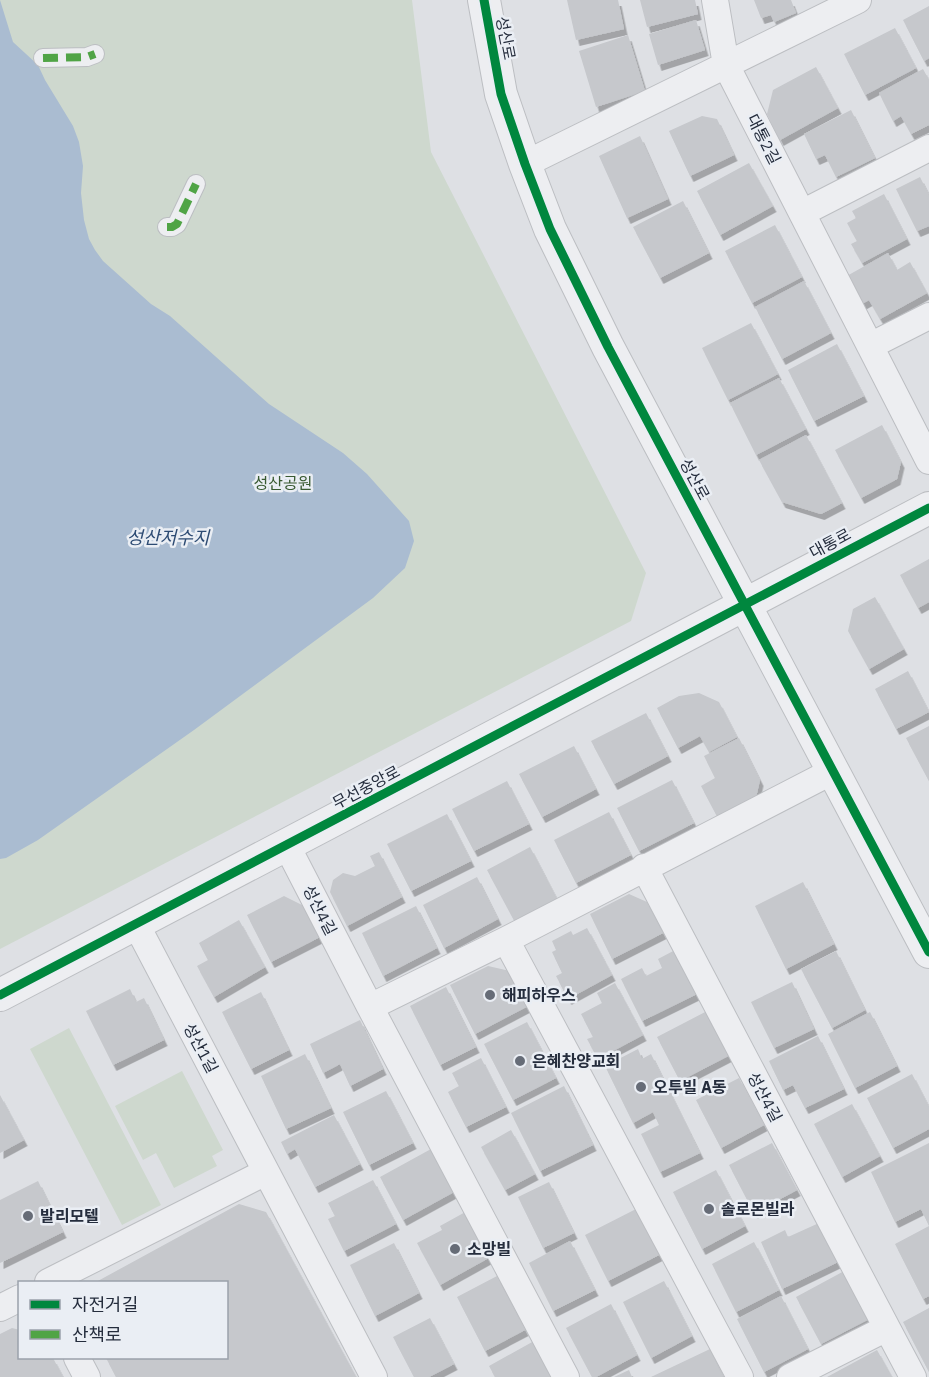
<svg xmlns="http://www.w3.org/2000/svg" width="929" height="1377" viewBox="0 0 929 1377" font-family="'IBM Plex Sans','Noto Sans KR',sans-serif">
	<style>
		.green { fill: #ced8ce }
		.water { fill: #aabcd1 }
		.building { fill: #c6c8cc; filter: url(#shadow) }
		.lines { fill: none; stroke-linecap: round; stroke-linejoin: round }
		.pedestrian-casing { stroke: #bcbec2; stroke-width: 20 }
		.minor-casing { stroke: #bcbec2; stroke-width: 28 }
		.tertiary-casing { stroke: #bcbec2; stroke-width: 34 }
		.pedestrian { stroke: #edeef1; stroke-width: 18 }
		.minor { stroke: #edeef1; stroke-width: 26 }
		.tertiary { stroke: #edeef1; stroke-width: 32 }
		.quiet { stroke: #50a446; stroke-width: 8; stroke-dasharray: 15 8; stroke-linecap: butt }
		.cycleway-casing { stroke: #eaeef4; stroke-width: 13 }
		.cycleway { stroke: #00873e; stroke-width: 9 }
		.poi-dot { fill: #666c77; stroke: #eaeef4; stroke-width: 2 }
		.labels { text-anchor: middle; stroke-width: 5; stroke-linejoin: round; paint-order: stroke }
		.street-label { font-size: 16px; fill: #252d3d; stroke: #eaeef4 }
		.park-label { font-size: 16px; fill: #385a31; stroke: #eaeef4 }
		.poi-label { font-size: 16px; font-weight: bold; fill: #252d3d; stroke: #eaeef4; text-anchor: start }
		.water-label { font-size: 18px; font-style: italic; fill: #2d4b73; stroke: #eaeef4 }
	</style>
	<defs>
		<filter id="shadow"><feDropShadow dx="3.5" dy="6" stdDeviation="0" flood-color="#0004"/></filter>
	</defs>
	<rect width="100%" height="100%" fill="#dee0e4"/>
	<path class="green" d="M0,0h412l19,152 215,421 -15,48 -631,328z
		M69,1028l92,177 -39,20 -92,-176z
		M182,1071l41,79 -11,6 5,10 -43,22 -18,-35 -13,7 -28,-54z"/>
	<path class="water" d="M0,0l13,42 25,23 7,15 28,46 6,16 4,24 -2,27 3,27 5,19 6,11 8,11 48,43 19,12 99,88 74,49 24,21 42,47 5,20 -9,27 -32,30 -179,132 -156,110 -32,18 -6,1z"/>
	<path class="building" d="M567,0h51l6,29 -48,11z
		M640,0h55l3,14 -51,13z
		M754,0h37l5,13 -22,9 -3,-7 -10,3z
		M929,6v52l-5,3 -21,-41z
		M696,20l9,30 -47,15 -9,-31z
		M895,28l21,40 -51,27 -21,-41z
		M628,35l17,56 -49,16 -17,-56z
		M816,67l22,41 -58,32 -13,-26 6,-24z
		M923,69l6,11v45l-18,9 -10,-18 -8,5 -14,-28z
		M851,110l24,48 -39,19 -11,-22 -9,4 -12,-25z
		M702,116l15,3 17,36 -44,21 -21,-45z
		M640,136l28,63 -41,19 -28,-62z
		M749,163l24,43 -53,29 -23,-44z
		M920,177l9,18v31l-12,5 -21,-42z
		M884,194l23,45 -45,24 -11,-19 6,-3 -10,-18 9,-5 -4,-7z
		M683,201l26,52 -49,25 -27,-51z
		M775,225l27,52 -50,26 -27,-52z
		M888,253l9,17 13,-8 17,31 -47,26 -11,-19 -9,5 -15,-28z
		M804,281l27,52 -49,26 -27,-52z
		M751,323l27,51 -50,26 -26,-52z
		M837,344l27,52 -50,25 -26,-51z
		M779,378l27,51 -50,26 -26,-52z
		M882,425l19,37 -4,17 -36,19 -26,-48z
		M806,435l36,68 -21,11 -39,-12 -23,-42z
		M929,559v43l-11,6 -18,-33z
		M875,597l29,52 -35,20 -21,-38 5,-22z
		M908,671l21,41 -33,17 -21,-40z
		M699,693l20,9 18,35 -28,15 -9,-16 -22,12 -21,-40 22,-12z
		M646,713l22,43 -54,28 -23,-43z
		M929,726v55l-23,-43z
		M739,738l21,42 -5,22 -36,18 -18,-34 14,-8 -11,-22z
		M574,746l22,43 -54,28 -23,-43z
		M672,780l22,43 -55,28 -22,-43z
		M507,781l22,43 -55,27 -22,-42z
		M609,812l22,43 -55,28 -22,-43z
		M447,814l24,47 -60,30 -24,-47z
		M530,847l28,54 -42,23 -29,-54z
		M379,852l23,45 -55,29 -17,-34 3,-12 10,-7 12,3 20,-10 -5,-10z
		M477,877l21,42 -54,29 -21,-43z
		M803,882l31,62 -48,25 -31,-63z
		M629,894l18,8 16,31 -51,26 -22,-45z
		M284,896l20,10 16,31 -49,25 -24,-47z
		M416,906l21,42 -54,28 -21,-43z
		M239,920l26,47 -51,30 -17,-31 11,-6 -9,-17z
		M587,928l25,47 -44,24 -12,-23 6,-3 -10,-21 4,-2 -4,-9 19,-10 2,4z
		M677,949l22,44 -57,28 -21,-42 21,-11 4,8 16,-8 -4,-9z
		M836,951l29,59 -33,18 -31,-59z
		M488,966l26,6 16,33 -55,29 -25,-49z
		M792,982l22,47 -40,19 -23,-46z
		M615,983l28,52 -45,24 -11,-20 6,-2 -12,-23 21,-11 -5,-10z
		M446,987l30,60 -36,18 -30,-59z
		M130,989l6,13 8,-4 20,42 -51,25 -27,-54z
		M261,992l28,58 -38,19 -29,-57z
		M709,1010l23,44 -52,27 -23,-44z
		M870,1012l27,54 -42,22 -27,-54z
		M360,1020l23,49 -33,17 -10,-22 -17,9 -13,-29z
		M527,1022l29,56 -43,22 -29,-56z
		M818,1036l26,53 -39,19 -12,-23 -10,5 -14,-29z
		M638,1049l4,10 9,-5 49,99 -40,19 -19,-38 18,-9 -6,-13 -20,11 -28,-57z
		M305,1054l26,54 -45,21 -25,-53z
		M481,1058l25,49 -40,20 -18,-35 11,-6 -7,-13z
		M912,1074l17,33v22l-36,19 -26,-50z
		M739,1078l25,47 -43,23 -25,-48z
		M564,1086l29,59 -53,26 -29,-58z
		M386,1091l27,52 -44,22 -26,-53z
		M0,1095l24,45 -24,13z
		M852,1104l28,52 -38,21 -28,-53z
		M334,1115l26,49 -45,23 -20,-38 -8,5 -6,-12z
		M511,1130l24,44 -30,16 -24,-43z
		M772,1143l25,47 -43,23 -25,-48z
		M929,1143v83l-8,-17 -26,13 -24,-50z
		M431,1149l23,43 -51,28 -23,-43z
		M716,1170l29,56 -43,23 -29,-57z
		M373,1180l23,44 -52,27 -16,-32 7,-3 -7,-13z
		M38,1181l25,51 -63,31v-63z
		M549,1182l25,51 -31,15 -25,-51z
		M239,1204l27,8 90,165h-240l-10,-19h120v-76h-130z
		M636,1209l23,46 -51,26 -23,-46z
		M469,1210l25,45 -54,30 -23,-42 25,-13 -2,-4z
		M819,1223l19,39 -56,27 -21,-47 24,-12 3,7z
		M929,1226v70l-6,3 -28,-55z
		M570,1241l25,49 -42,21 -24,-48z
		M754,1242l25,48 -43,22 -24,-48z
		M394,1243l25,50 -44,23 -25,-51z
		M846,1270l25,48 -50,26 -25,-47z
		M497,1276l28,54 -40,21 -28,-54z
		M664,1281l28,55 -41,22 -28,-56z
		M781,1296l27,53 -44,23 -27,-53z
		M611,1304l26,51 -41,22h-4l-26,-49z
		M929,1308v64l-26,-50z
		M430,1318l24,46 -25,13h-15l-21,-40z
		M12,1328l8,2v28h33l10,19h-63v-43z
		M534,1341l19,36h-58l-6,-11z
		M710,1349l13,28h-72z
		M877,1350l15,27h-65z
		M629,1370l3,7h-18z"/>
	<g class="lines">
		<g class="pedestrian-casing">
			<path id="pedestrian" d="M43,58l44,-1 8,-3
				M167,227h5l5,-3 19,-40"/>
		</g>
		<g class="minor-casing">
			<path id="minor" d="M715,0l11,65 203,396
				M525,164l333,-164
				M802,213l127,-65
				M870,346l59,-30
				M287,846l83,161
				M644,867l243,461 -97,49
				M136,924l238,453
				M506,940l234,437
				M48,1282l218,-110
				M0,1308l20,-10
				M887,1328l26,49
				M77,1358l10,19
				M566,1377l-196,-370 136,-67 327,-169"/>
		</g>
		<g class="tertiary-casing">
			<path id="tertiary" d="M484,0l17,94 24,70 25,65 58,118 321,605
				M0,995l929,-487"/>
		</g>
		<use href="#pedestrian" class="pedestrian"/>
		<use href="#minor" class="minor"/>
		<use href="#tertiary" class="tertiary"/>
		<path class="quiet" d="M43,58l44,-1 8,-3
			M167,227h5l5,-3 19,-40"/>
		<g class="cycleway-casing">
			<path id="cycleway" d="M484,0l17,94 24,70 25,65 58,118 321,605
				M0,995l929,-487"/>
		</g>
		<use href="#cycleway" class="cycleway"/>
	</g>
	<g class="poi-dot">
		<circle cx="490" cy="995" r="6"/>
		<circle cx="520" cy="1061" r="6"/>
		<circle cx="641" cy="1087" r="6"/>
		<circle cx="709" cy="1209" r="6"/>
		<circle cx="28" cy="1216" r="6"/>
		<circle cx="455" cy="1249" r="6"/>
	</g>
	<g class="labels">
		<g class="street-label">
			<text transform="translate(506 38) rotate(79)" y="6">성산로</text>
			<text transform="translate(764 139) rotate(63)" y="6">대통2길</text>
			<text transform="translate(695 479) rotate(62)" y="6">성산로</text>
			<text transform="translate(830 543) rotate(-28)" y="6">대통로</text>
			<text transform="translate(366 787) rotate(-28)" y="6">무선중앙로</text>
			<text transform="translate(320 910) rotate(63)" y="6">성산4길</text>
			<text transform="translate(201 1048) rotate(62)" y="6">성산1길</text>
			<text transform="translate(765 1097) rotate(62)" y="6">성산4길</text>
		</g>
		<g class="park-label">
			<text x="283" y="489">성산공원</text>
		</g>
		<g class="poi-label">
			<text x="502" y="1001">해피하우스</text>
			<text x="532" y="1067">은혜찬양교회</text>
			<text x="653" y="1093">오투빌 A동</text>
			<text x="721" y="1215">솔로몬빌라</text>
			<text x="40" y="1222">발리모텔</text>
			<text x="467" y="1255">소망빌</text>
		</g>
		<g class="water-label">
			<text x="168" y="544">성산저수지</text>
		</g>
	</g>
	<rect x="18" y="1281" width="210" height="78" fill="#eaeef4" stroke="#9ba1ab" stroke-width="1.5"/>
	<rect x="30" y="1300" width="30" height="9" fill="#00873e" stroke="#9ba1ab" stroke-width="1.5"/>
	<text x="72" y="1311" font-size="18" fill="#252d3d">자전거길</text>
	<rect x="30" y="1330" width="30" height="9" fill="#50a446" stroke="#9ba1ab" stroke-width="1.5"/>
	<text x="72" y="1341" font-size="18" fill="#252d3d">산책로</text>
</svg>
